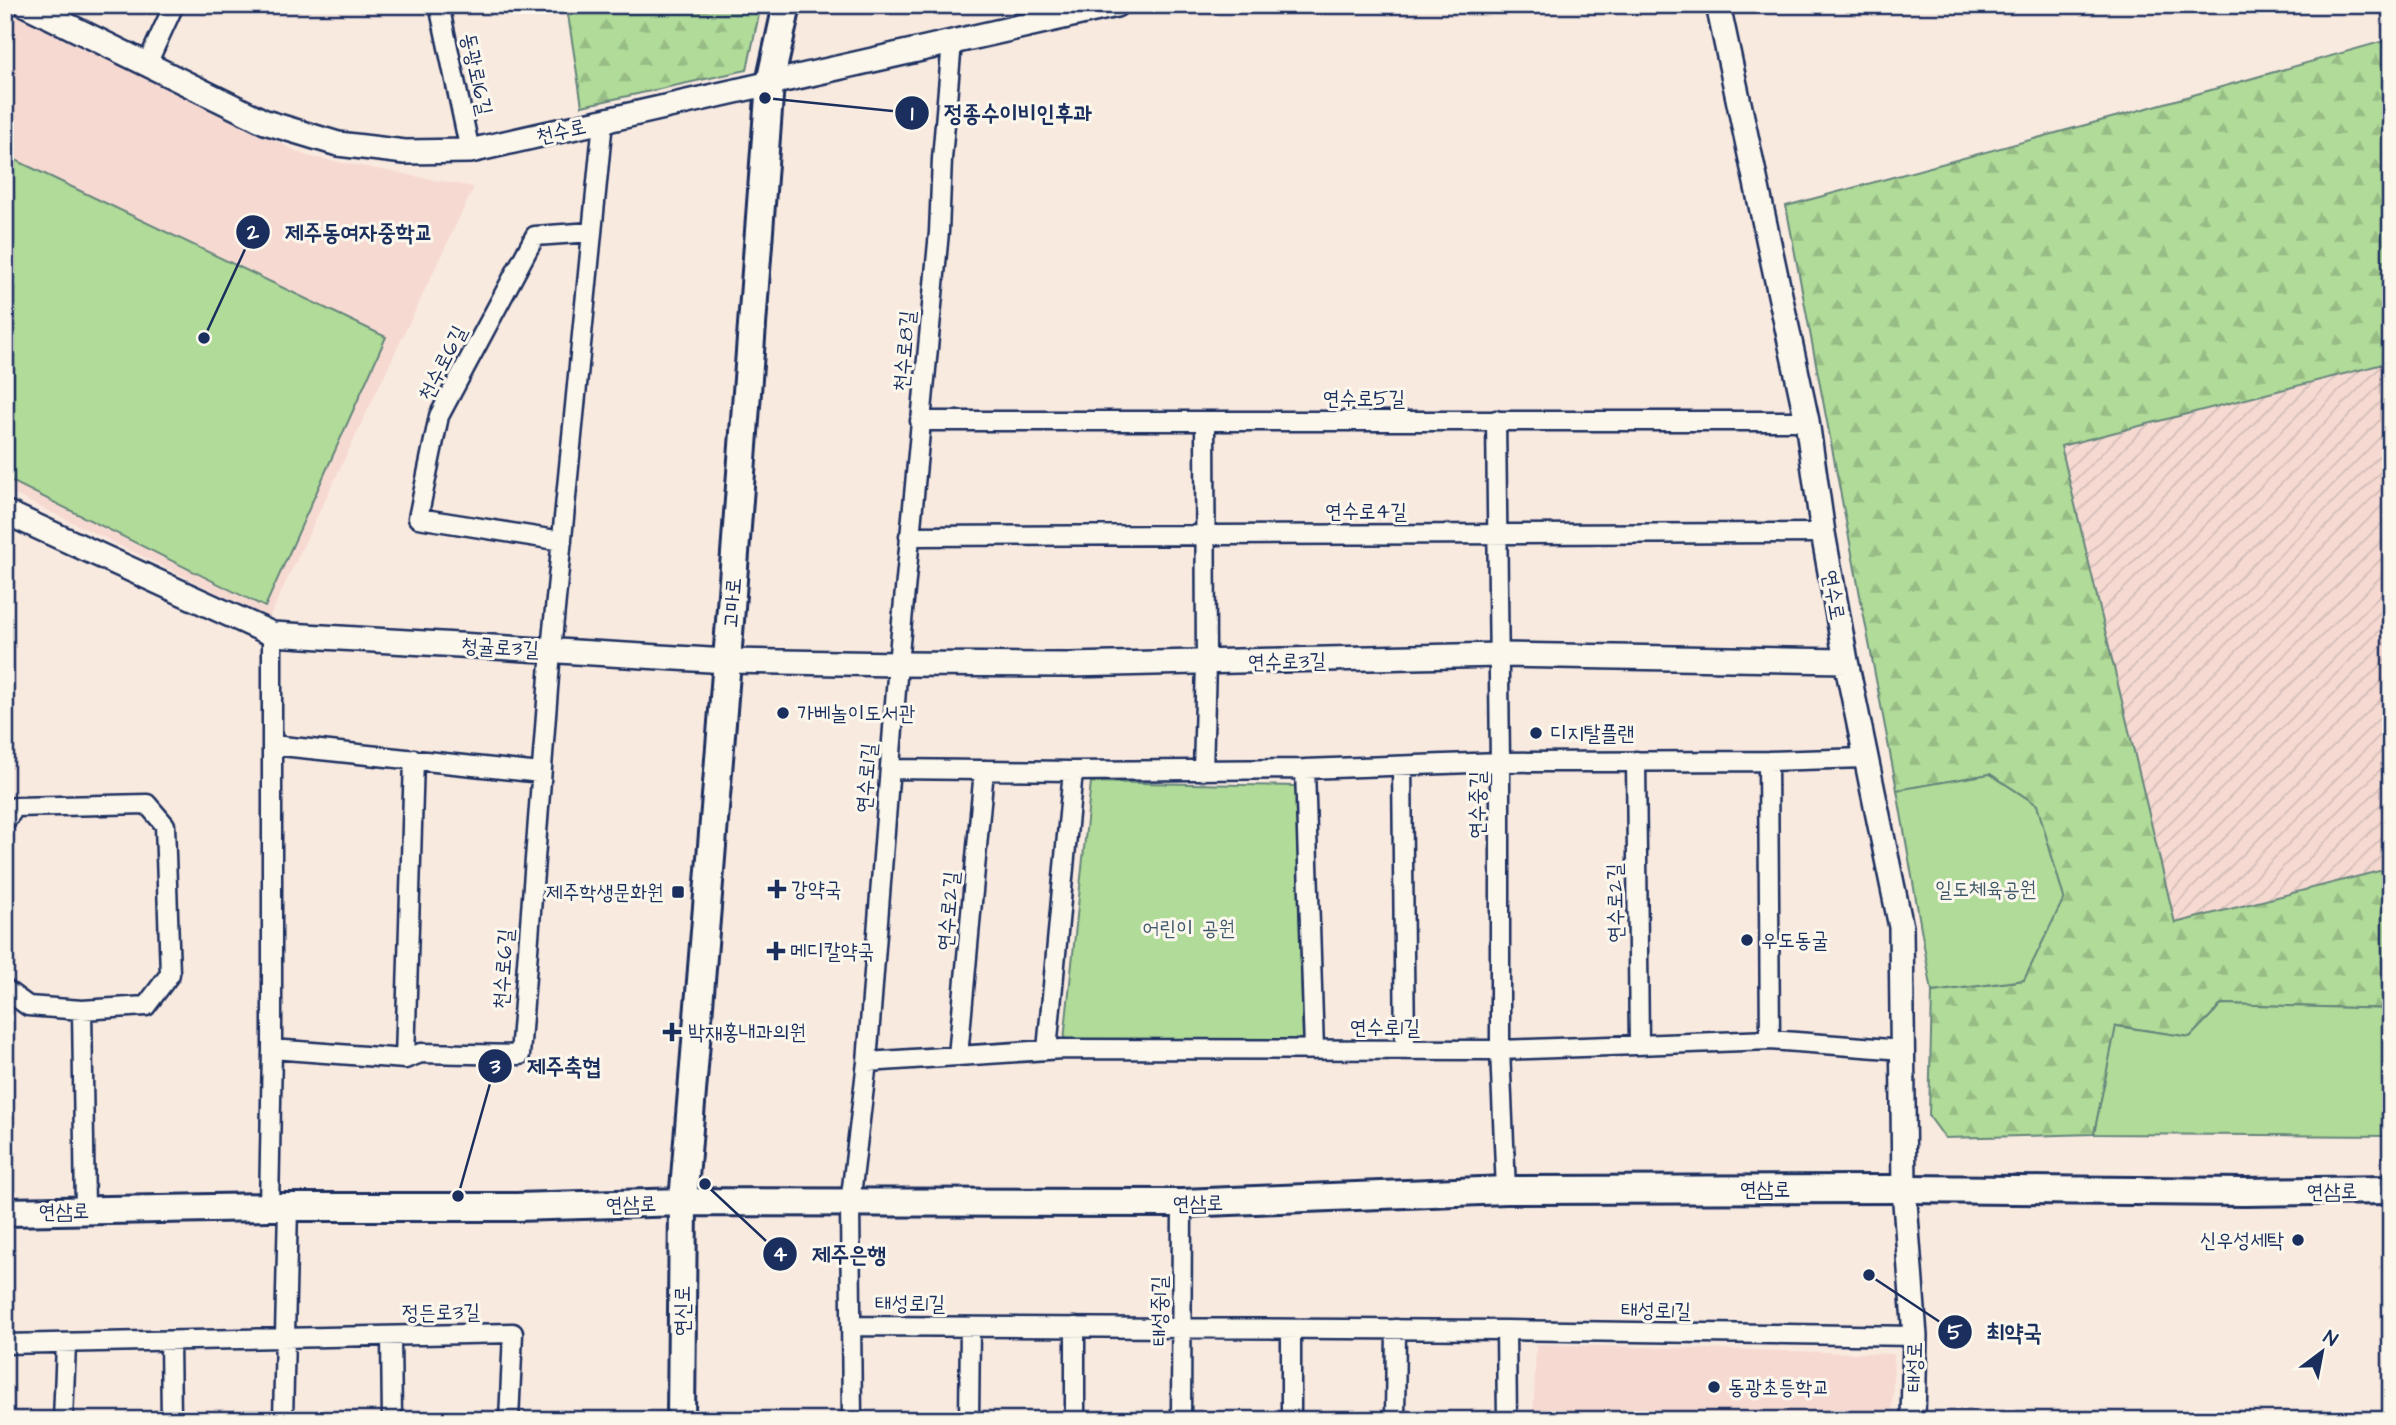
<svg xmlns="http://www.w3.org/2000/svg" width="2396" height="1425" viewBox="0 0 2396 1425" font-family="'Architects Daughter','Poor Story',sans-serif">
	<style>
		.built { fill: #f6dad2 }
		.industrial { fill: url(#industrial-furrows) }
		.forest { fill: url(#forest-firs); stroke: #66857b; stroke-width: 2 }
		.park { fill: #b0db98; stroke: #66857b; stroke-width: 2 }
		.lines { fill: none; stroke-linecap: round; stroke-linejoin: round }
		.minor-casing { stroke: #1b2f5e; stroke-width: 23 }
		.tertiary-casing { stroke: #1b2f5e; stroke-width: 28 }
		.secondary-casing { stroke: #1b2f5e; stroke-width: 32 }
		.minor { stroke: #fbf7ec; stroke-width: 18 }
		.tertiary { stroke: #fbf7ec; stroke-width: 23 }
		.secondary { stroke: #fbf7ec; stroke-width: 26 }
		.poi-dot { fill: #1b2f5e; stroke: #fbf7ec; stroke-width: 2.5 }
		.labels { text-anchor: middle; stroke-width: 6; stroke-linejoin: round; paint-order: stroke }
		.street-label { font-size: 21px; fill: #1b2f5e; stroke: #fbf7ec }
		.poi-label { font-size: 21px; fill: #1b2f5e; stroke: #fbf7ec; text-anchor: start }
		.park-label { font-size: 21px; fill: #405a6c; stroke: #fbf7ec }
		.leader { fill: none; stroke: #1b2f5e; stroke-width: 2.5 }
		.callout-dot { fill: #1b2f5e; stroke: #fbf7ec; stroke-width: 2.5 }
		.mark-label { font-size: 21px; text-anchor: middle; font-weight: bold; fill: #fff }
		.callout-label { font-size: 23px; text-anchor: middle; font-weight: bold; fill: #1b2f5e; stroke: #fbf7ec; stroke-width: 6; stroke-linejoin: round; paint-order: stroke }
	</style>
	<defs>
		<pattern id="industrial-furrows" width="10" height="10" patternUnits="userSpaceOnUse" patternTransform="scale(1.75)"><rect width="10" height="10" fill="#f6dad2"/><path d="M-1 1l2-2M0 10L10 0M9 11l2-2" fill="none" stroke="#d2bbb7"/></pattern>
		<pattern id="forest-firs" width="22" height="20" patternUnits="userSpaceOnUse" patternTransform="scale(1.75)"><rect width="22" height="20" fill="#b0db98"/><path d="M5 1l3.5 6h-7zM16 11l3.5 6h-7z" fill="#97bc85"/></pattern>
	</defs>
	<rect width="100%" height="100%" fill="#f9eae0"/>
	<filter id="ink" filterUnits="userSpaceOnUse"><feTurbulence type="fractalNoise" baseFrequency=".0143" numOctaves="2"/><feDisplacementMap in="SourceGraphic" scale="14" xChannelSelector="R" yChannelSelector="G"/><feConvolveMatrix kernelMatrix="1 2 1 2 8 2 1 2 1" color-interpolation-filters="sRGB"/></filter>
	<g filter="url(#ink)">
		<path class="built" d="M5,10l302,146 167,31 -205,431 -264,-128z
			M1536,1344l358,10 -2,66h-359z"/>
		<path class="industrial" d="M2391,362v506l-216,56 -114,-478z"/>
		<path class="forest" d="M613,5h148l-14,65 -165,36 -14,-91z
			M2391,39v323l-330,84 114,477 216,-55v141l-169,-5 -32,33 -73,-11 -23,108 -149,4 -16,-22 3,-124 92,-12 13,-175 -47,-31 -93,16 -111,-584 340,-92z"/>
		<path class="park" d="M5,155l381,182 -121,270 -260,-129z
			M1990,774l47,31 27,93 -40,82 -92,12 -35,-202z
			M1091,782l205,4 7,254h-239z
			M2222,1004l169,5v127l-297,-2 22,-108 74,11z"/>
		<g class="lines">
			<g class="minor-casing">
				<path id="minor" d="M439,5l31,146
					M147,64l27,-59
					M1496,420l4,342v288l6,140
					M920,421h887
					M909,536l914,-3
					M562,541l-144,-23 21,-102 96,-180 57,-4
					M272,745l269,28
					M1636,761l3,283
					M1768,761l2,279
					M1402,766l3,284
					M890,769l183,2 232,-2 9,281
					M1305,769l195,-7 268,-1 97,-3
					M1203,771l3,-108 -1,-242
					M5,822l10,-15 132,-3 18,21 5,149 -24,32 -64,4 -54,-4 -23,-17
					M82,1010l3,200
					M272,1049l133,10 16,-6 99,2 31,-405 52,-529
					M1047,1050l26,-279
					M958,1056l26,-286
					M405,1059l9,-300
					M867,1062l195,-13 438,1 270,-10 133,10
					M269,1207l3,-158v-415
					M851,1326l655,4 409,6
					M1075,1327v93
					M1506,1330l1,90
					M391,1336l1,84
					M170,1341l1,79
					M5,1344l508,-11 -4,87
					M63,1420l3,-76
					M283,1420l5,-213
					M852,1420l-2,-216 17,-142 31,-398 41,-432 3,-73 10,-117
					M969,1420l1,-93
					M1181,1420l1,-217
					M1291,1420v-91
					M1395,1420l1,-91"/>
			</g>
			<g class="tertiary-casing">
				<path id="tertiary" d="M26,5l239,117 73,22 67,8 65,-1 646,-146
					M1718,5l89,416 16,112 23,128 55,266 3,262 11,147 -2,84
					M5,512l267,122 455,27 171,3 172,1 429,-10 347,6"/>
			</g>
			<g class="secondary-casing">
				<path id="secondary" d="M5,1212l264,-5h247l167,-5 499,1 324,-13 398,-1 341,3 146,-2
					M681,1420l2,-218 44,-541 43,-578 17,-78"/>
			</g>
			<use href="#minor" class="minor"/>
			<use href="#tertiary" class="tertiary"/>
			<use href="#secondary" class="secondary"/>
		</g>
	</g>
	<g class="poi-dot">
		<circle cx="783" cy="713" r="7"/>
		<circle cx="1536" cy="733" r="7"/>
		<path d="M773.5 878.5h7v7h7v7h-7v7h-7v-7h-7v-7h7z"/>
		<rect x="671" y="885" width="14" height="14" rx="3.5"/>
		<circle cx="1747" cy="940" r="7"/>
		<path d="M772.5 940.5h7v7h7v7h-7v7h-7v-7h-7v-7h7z"/>
		<path d="M668.5 1021.5h7v7h7v7h-7v7h-7v-7h-7v-7h7z"/>
		<circle cx="2298" cy="1240" r="7"/>
		<circle cx="1714" cy="1387" r="7"/>
	</g>
	<g class="labels">
		<g class="street-label">
			<text transform="translate(477 74) rotate(78)" y="7">동광로16길</text>
			<text transform="translate(561 131) rotate(-13)" y="7">천수로</text>
			<text transform="translate(904 351) rotate(-85)" y="7">천수로8길</text>
			<text transform="translate(442 363) rotate(-63)" y="7">천수로6길</text>
			<text x="1364" y="405">연수로5길</text>
			<text x="1366" y="518">연수로4길</text>
			<text transform="translate(1834 595) rotate(80)" y="7">연수로</text>
			<text transform="translate(732 603) rotate(-86)" y="7">고마로</text>
			<text transform="translate(500 647) rotate(3)" y="7">청귤로3길</text>
			<text transform="translate(1287 661) rotate(-1)" y="7">연수로3길</text>
			<text transform="translate(866 778) rotate(-85)" y="7">연수로1길</text>
			<text transform="translate(1477 805) rotate(-90)" y="7">연수중길</text>
			<text transform="translate(1615 903) rotate(-91)" y="7">연수로2길</text>
			<text transform="translate(948 911) rotate(-85)" y="7">연수로2길</text>
			<text transform="translate(503 969) rotate(-86)" y="7">천수로6길</text>
			<text x="1385" y="1034">연수로1길</text>
			<text x="1765" y="1196">연삼로</text>
			<text transform="translate(2332 1191) rotate(-1)" y="7">연삼로</text>
			<text transform="translate(1198 1203) rotate(-1)" y="7">연삼로</text>
			<text transform="translate(631 1204) rotate(-2)" y="7">연삼로</text>
			<text transform="translate(64 1211) rotate(-1)" y="7">연삼로</text>
			<text x="910" y="1310">태성로1길</text>
			<text transform="translate(1656 1310) rotate(1)" y="7">태성로1길</text>
			<text transform="translate(682 1311) rotate(-90)" y="7">연신로</text>
			<text transform="translate(1159 1311) rotate(-90)" y="7">태성중1길</text>
			<text transform="translate(441 1312) rotate(-1)" y="7">정든로3길</text>
			<text transform="translate(1914 1367) rotate(-89)" y="7">태성로</text>
		</g>
		<g class="poi-label">
			<text x="797" y="720">가베놀이도서관</text>
			<text x="1550" y="740">디지탈플랜</text>
			<text x="791" y="896">강약국</text>
			<text x="664" y="899" text-anchor="end">제주학생문화원</text>
			<text x="1761" y="947">우도동굴</text>
			<text x="790" y="958">메디칼약국</text>
			<text x="688" y="1039">박재홍내과의원</text>
			<text x="2284" y="1247" text-anchor="end">신우성세탁</text>
			<text x="1728" y="1394">동광초등학교</text>
		</g>
		<g class="park-label">
			<text x="1986" y="896">일도체육공원</text>
			<text x="1189" y="935">어린이 공원</text>
		</g>
	</g>
	<path class="leader" d="M765 98L912 113M204 338L253 232M458 1196L495 1066M705 1184L780 1254M1869 1275L1955 1332"/>
	<g class="callout-dot">
		<circle cx="765" cy="98" r="7"/>
		<circle cx="204" cy="338" r="7"/>
		<circle cx="458" cy="1196" r="7"/>
		<circle cx="705" cy="1184" r="7"/>
		<circle cx="1869" cy="1275" r="7"/>
		<circle cx="912" cy="113" r="18"/>
		<circle cx="253" cy="232" r="18"/>
		<circle cx="495" cy="1066" r="18"/>
		<circle cx="780" cy="1254" r="18"/>
		<circle cx="1955" cy="1332" r="18"/>
	</g>
	<g class="mark-label">
		<text x="912" y="120">1</text>
		<text x="253" y="239">2</text>
		<text x="495" y="1073">3</text>
		<text x="780" y="1261">4</text>
		<text x="1955" y="1339">5</text>
	</g>
	<g class="callout-label">
		<text x="1018" y="121">정종수이비인후과</text>
		<text x="359" y="240">제주동여자중학교</text>
		<text x="564" y="1074">제주축협</text>
		<text x="849" y="1262">제주은행</text>
		<text x="2014" y="1340">최약국</text>
	</g>
	<rect width="2396" height="1425" fill="none" stroke="#fbf7ec" stroke-width="28"/>
	<rect x="14" y="14" width="2368" height="1397" fill="none" stroke="#1b2f5e" stroke-width="2.5" filter="url(#ink)"/>
	<g transform="translate(2322 1352) rotate(32)" stroke="#fbf7ec" stroke-width="5" paint-order="stroke">
	<path d="M0-5L12 26L0 18L-12 26Z" fill="#1b2f5e"/>
	<text y="-10" font-size="19" font-weight="bold" text-anchor="middle" fill="#1b2f5e">N</text>
	</g>
</svg>
